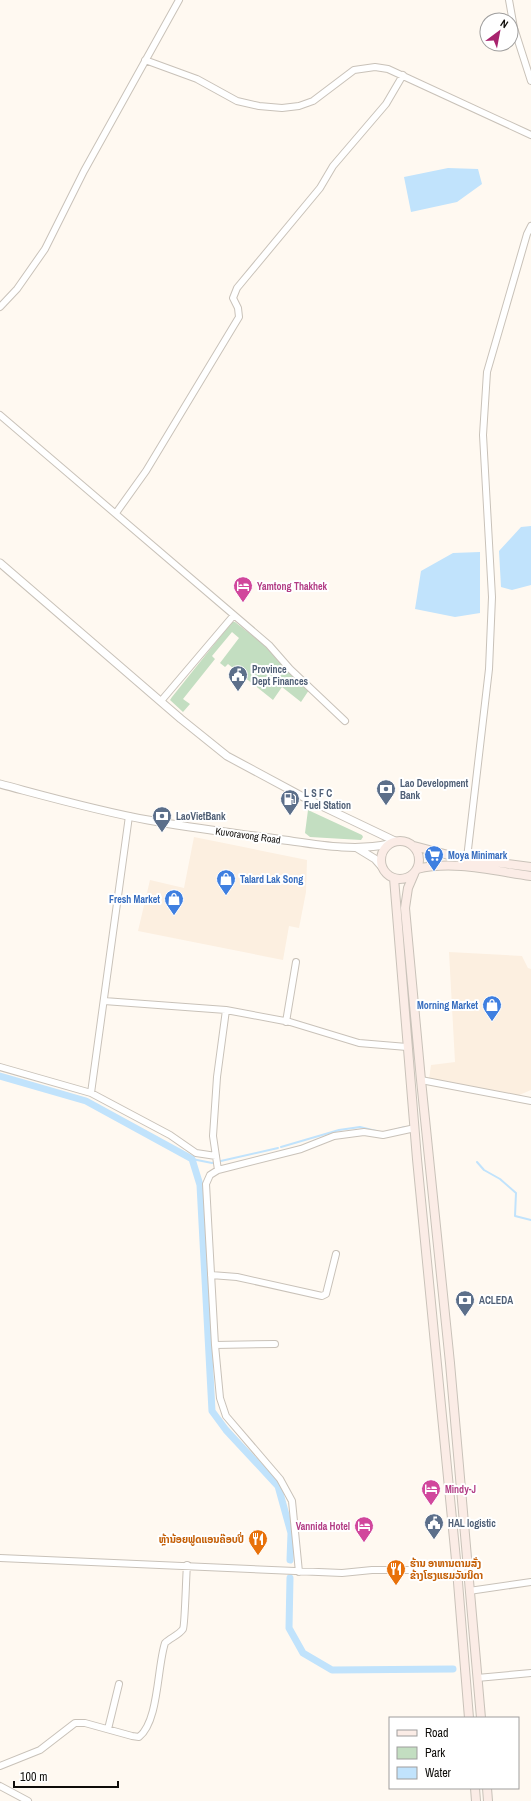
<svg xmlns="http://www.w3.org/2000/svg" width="531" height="1801" viewBox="0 0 531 1801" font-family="'Archivo Narrow','Noto Sans Lao',sans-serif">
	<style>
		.built { fill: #fcefe0 }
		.green { fill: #c3dec1 }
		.water { fill: #c1e3fc }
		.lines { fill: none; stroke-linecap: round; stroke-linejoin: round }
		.stream { stroke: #c1e3fc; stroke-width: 2 }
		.canal { stroke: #c1e3fc; stroke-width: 7 }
		.minor-casing { stroke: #c9c2b9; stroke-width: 8 }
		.tertiary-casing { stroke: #c9c2b9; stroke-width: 9 }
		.secondary-casing { stroke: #c9c2b9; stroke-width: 10 }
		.minor { stroke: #fff; stroke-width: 6 }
		.tertiary { stroke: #fff; stroke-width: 7 }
		.secondary { stroke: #fbece6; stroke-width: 8 }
		.labels { text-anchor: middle; stroke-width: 4; stroke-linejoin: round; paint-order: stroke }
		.hotel-label { font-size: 10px; font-weight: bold; fill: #b23c85; stroke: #fff; text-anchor: start }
		.service-label { font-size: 10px; font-weight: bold; fill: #4e5e75; stroke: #fff; text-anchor: start }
		.street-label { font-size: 10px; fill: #0e0c09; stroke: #fff }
		.shop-label { font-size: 10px; font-weight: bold; fill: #366cbe; stroke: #fff; text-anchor: start }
		.food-label { font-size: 10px; font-weight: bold; fill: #c56008; stroke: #fff; text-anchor: end }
	</style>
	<rect width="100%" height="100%" fill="#fff9f1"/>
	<path class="built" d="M194,837l113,23 -1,32 -7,36 -10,-2 -6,34 -145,-29 12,-51 34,8z
		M449,952l73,4 6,12 3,1v121l-14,6 -88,-17 2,-14 24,-3z"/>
	<path class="green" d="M232,622h3l32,25 42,43 -8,12 -19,-15 -9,13 -45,-36 -3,3 -5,-4 19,-25 -7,-6 -20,24 3,3 -32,40 7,5 -7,8 -13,-12 2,-3z
		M308,810l54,25 1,2 -2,3 -51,-3 -5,-4z"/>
	<path class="water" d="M448,168l30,1 4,15 -25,18 -46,10 -7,-35z
		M531,526v59l-19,5 -11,-3 -2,-36 22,-24z
		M480,552v61l-25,4 -40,-8 6,-38 32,-18z"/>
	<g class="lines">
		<path class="stream" d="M394,1130l11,-3
			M281,1147l58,-17 21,-3 16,4
			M192,1159l20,4 66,-15
			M477,1162l7,8 16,9 16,14 -1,23 16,4"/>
		<path class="canal" d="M0,1076l86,25 106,58 8,26 12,226 14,19 52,56 13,47 -1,27
			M290,1578l-1,50 14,25 29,17 121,-1"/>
		<g class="minor-casing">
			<path id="minor" d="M509,0l5,28 17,53
				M145,60l52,19 40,22 22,5 23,2 17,-2 14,-5 41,-31 21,-3 13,2 143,66
				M0,307l17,-18 28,-40 39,-78 95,-171
				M0,415l269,230 21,24 55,52
				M116,513l30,-42 93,-154 -1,-9 -5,-10 4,-10 83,-100 13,-22 53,-62 17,-29
				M161,701l73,-86
				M467,858l22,-189 3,-72 -9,-162 4,-63 40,-138 4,-8
				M104,1001l122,9 64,12 69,21 48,4
				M286,1022l10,-60
				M0,1067l91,26 79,42 26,18 20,3
				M421,1080l110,21
				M91,1093l38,-277
				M218,1170l-5,-34 4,-59 9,-67
				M211,1275l26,2 85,19 4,-2 10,-40
				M215,1345l60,-1
				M0,1558l342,15 30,-3h96
				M299,1572l-7,-71 -12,-22 -54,-63 -6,-18 -5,-53 -9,-161 4,-9 8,-5 83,-21 33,-13 30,-4 19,3 32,-7
				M469,1591l62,-9
				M477,1678l54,-5
				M108,1729l11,-45
				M0,1766l40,-16 35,-27h10l47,13 7,1c20,-16 18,-70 26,-94 5,-5 14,-8 18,-14 2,-4 3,-54 4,-64
				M0,1786l28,15"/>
		</g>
		<g class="tertiary-casing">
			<path id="tertiary" d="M0,563l181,156 46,37 80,43 88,42
				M0,784c49,13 98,27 148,36 43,8 86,13 129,19 37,5 76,13 112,5
				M357,848l18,11 7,8"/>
		</g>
		<g class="secondary-casing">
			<path id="secondary" d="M381 860a19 19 0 1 1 38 0a19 19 0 1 1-38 0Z
				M414,846l42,11 75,10
				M417,869c37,-9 77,2 114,7
				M414,874l-6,14 -3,20 16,172 29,283 31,355
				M394,878l23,281 40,411 12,148
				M475,1788l1,13
				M487,1788l1,13"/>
		</g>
		<use href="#minor" class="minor"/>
		<use href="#tertiary" class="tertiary"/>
		<use href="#secondary" class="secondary"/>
	</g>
	<defs>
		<g id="hotel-pin" transform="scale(1)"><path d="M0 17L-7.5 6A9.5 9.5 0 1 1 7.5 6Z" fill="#d1479c" stroke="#fff"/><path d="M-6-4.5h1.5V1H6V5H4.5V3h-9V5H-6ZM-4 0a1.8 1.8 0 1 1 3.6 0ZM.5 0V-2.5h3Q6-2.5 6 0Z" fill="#fff"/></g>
		<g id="civic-pin" transform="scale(1)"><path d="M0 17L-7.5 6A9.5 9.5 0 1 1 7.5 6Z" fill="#5c6f8a" stroke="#fff"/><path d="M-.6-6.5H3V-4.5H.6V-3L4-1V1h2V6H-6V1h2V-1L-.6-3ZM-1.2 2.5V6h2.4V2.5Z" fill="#fff"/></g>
		<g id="bank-pin" transform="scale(1)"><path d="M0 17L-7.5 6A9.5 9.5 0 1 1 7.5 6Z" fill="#5c6f8a" stroke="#fff"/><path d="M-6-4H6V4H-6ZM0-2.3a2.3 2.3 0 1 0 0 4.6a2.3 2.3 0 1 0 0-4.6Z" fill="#fff"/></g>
		<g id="fuel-pin" transform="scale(1)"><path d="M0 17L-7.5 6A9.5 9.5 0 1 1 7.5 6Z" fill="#5c6f8a" stroke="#fff"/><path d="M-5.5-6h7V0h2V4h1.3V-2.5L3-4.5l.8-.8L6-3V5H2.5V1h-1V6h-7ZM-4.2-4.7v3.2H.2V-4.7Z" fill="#fff"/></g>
		<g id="supermarket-pin" transform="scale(1)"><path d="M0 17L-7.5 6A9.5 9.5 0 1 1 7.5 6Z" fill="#3f7fe0" stroke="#fff"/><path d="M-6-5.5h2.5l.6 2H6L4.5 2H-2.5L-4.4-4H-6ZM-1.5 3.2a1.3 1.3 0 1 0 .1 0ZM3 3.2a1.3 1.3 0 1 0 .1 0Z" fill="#fff"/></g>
		<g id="shop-pin" transform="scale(1)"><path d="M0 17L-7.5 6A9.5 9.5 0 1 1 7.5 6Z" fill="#3f7fe0" stroke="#fff"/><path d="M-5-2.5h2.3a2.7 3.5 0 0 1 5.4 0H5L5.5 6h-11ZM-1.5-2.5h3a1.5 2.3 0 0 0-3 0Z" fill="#fff"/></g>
		<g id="restaurant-pin" transform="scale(1)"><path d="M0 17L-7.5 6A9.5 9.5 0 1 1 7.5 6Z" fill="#e8710a" stroke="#fff"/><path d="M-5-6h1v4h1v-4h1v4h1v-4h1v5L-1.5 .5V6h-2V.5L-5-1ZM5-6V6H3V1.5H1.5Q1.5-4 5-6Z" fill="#fff"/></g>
	</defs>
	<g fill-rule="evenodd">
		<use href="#hotel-pin" x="243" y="586"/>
		<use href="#civic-pin" x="238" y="675"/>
		<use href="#bank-pin" x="386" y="789"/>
		<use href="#fuel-pin" x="290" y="799"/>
		<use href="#bank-pin" x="162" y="816"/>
		<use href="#supermarket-pin" x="434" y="855"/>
		<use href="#shop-pin" x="226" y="879"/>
		<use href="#shop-pin" x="174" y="899"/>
		<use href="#shop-pin" x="492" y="1005"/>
		<use href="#bank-pin" x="465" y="1300"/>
		<use href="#hotel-pin" x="431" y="1489"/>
		<use href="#civic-pin" x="434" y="1523"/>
		<use href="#hotel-pin" x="364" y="1526"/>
		<use href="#restaurant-pin" x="258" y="1539"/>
		<use href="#restaurant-pin" x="396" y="1569"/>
	</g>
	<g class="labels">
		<g class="hotel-label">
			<text x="257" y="590">Yamtong Thakhek</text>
			<text x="445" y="1493">Mindy-J</text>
			<text x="350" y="1530" text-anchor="end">Vannida Hotel</text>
		</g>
		<g class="service-label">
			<text x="252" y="673">Province<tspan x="252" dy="12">Dept Finances</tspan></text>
			<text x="400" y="787">Lao Development<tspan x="400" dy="12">Bank</tspan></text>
			<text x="304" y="797">L S F C<tspan x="304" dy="12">Fuel Station</tspan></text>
			<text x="176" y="820">LaoVietBank</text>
			<text x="479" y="1304">ACLEDA</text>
			<text x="448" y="1527">HAL logistic</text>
		</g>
		<g class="street-label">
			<text transform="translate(248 835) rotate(8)" y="4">Kuvoravong Road</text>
		</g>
		<g class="shop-label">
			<text x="448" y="859">Moya Minimark</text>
			<text x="240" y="883">Talard Lak Song</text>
			<text x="160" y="903" text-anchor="end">Fresh Market</text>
			<text x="478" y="1009" text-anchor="end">Morning Market</text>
		</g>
		<g class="food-label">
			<text x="244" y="1543">ຫຼ້ານ້ອຍຟູດແອນຄ໊ອບປີ່</text>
			<text x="410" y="1567" text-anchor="start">ຮ້ານ ອາຫານຕາມສັ່ງ<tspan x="410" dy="12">ຂ້າງໂຮງແຮມວັນນິດາ</tspan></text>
		</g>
	</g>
	<rect x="389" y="1717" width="130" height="72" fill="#ffffff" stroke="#9f9e9d"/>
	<rect x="397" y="1730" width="20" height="6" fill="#fbece6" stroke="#9f9e9d"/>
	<text x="425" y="1737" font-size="12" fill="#0e0c09">Road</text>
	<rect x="397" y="1747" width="20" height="12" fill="#c3dec1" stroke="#9f9e9d"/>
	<text x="425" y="1757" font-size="12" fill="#0e0c09">Park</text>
	<rect x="397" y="1767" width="20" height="12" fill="#c1e3fc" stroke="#9f9e9d"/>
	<text x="425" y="1777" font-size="12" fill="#0e0c09">Water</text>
	<g transform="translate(499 32) rotate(32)"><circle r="19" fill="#ffffff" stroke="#9f9e9d"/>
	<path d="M0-3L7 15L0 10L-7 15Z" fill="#a8236e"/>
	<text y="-6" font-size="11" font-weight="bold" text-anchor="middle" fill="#0e0c09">N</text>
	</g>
	<path d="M14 1781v6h104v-6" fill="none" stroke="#0e0c09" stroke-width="2"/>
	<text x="20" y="1781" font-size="12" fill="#0e0c09" stroke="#ffffff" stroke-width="3" paint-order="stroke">100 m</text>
</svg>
